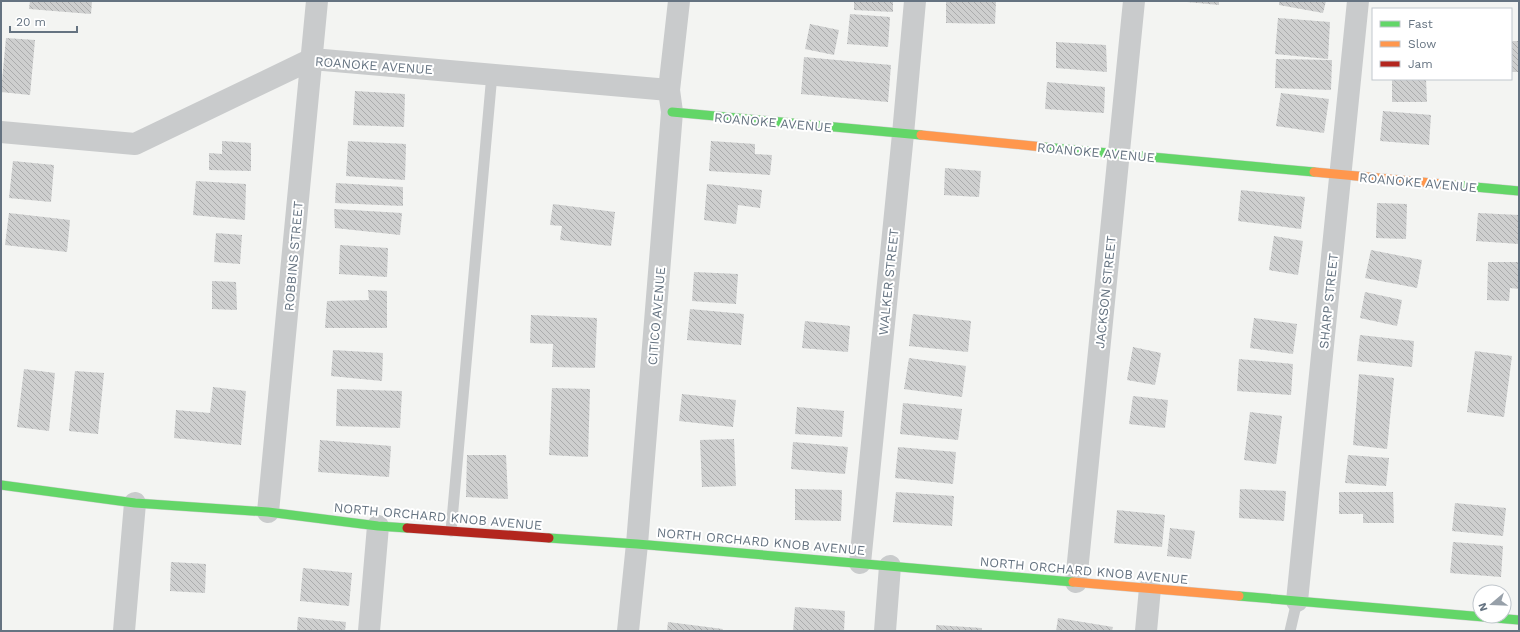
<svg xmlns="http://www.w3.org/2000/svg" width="1520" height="632" viewBox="0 0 1520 632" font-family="'Work Sans',sans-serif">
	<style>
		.building { fill: url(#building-back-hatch) }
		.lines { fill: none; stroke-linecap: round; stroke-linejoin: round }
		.fast-casing { stroke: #cfd0d0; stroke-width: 10 }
		.slow-casing { stroke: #cfd0d0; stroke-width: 10 }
		.jam-casing { stroke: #cfd0d0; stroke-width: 10 }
		.lane { stroke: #c9cbcc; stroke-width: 11 }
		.street { stroke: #c9cbcc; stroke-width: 22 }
		.fast { stroke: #63d668; stroke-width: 9 }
		.slow { stroke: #ff974d; stroke-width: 9 }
		.jam { stroke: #b3261e; stroke-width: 9 }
		.labels { text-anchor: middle; stroke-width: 4; stroke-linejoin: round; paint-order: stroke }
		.street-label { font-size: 13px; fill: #657381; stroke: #fff }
	</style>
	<defs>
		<pattern id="building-back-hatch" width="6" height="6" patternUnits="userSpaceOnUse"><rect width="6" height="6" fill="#cecfcf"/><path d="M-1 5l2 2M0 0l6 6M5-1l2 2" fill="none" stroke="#abacad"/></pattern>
	</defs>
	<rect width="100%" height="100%" fill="#f3f4f2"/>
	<path class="building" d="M30,1h62l-1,13 -62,-5z
		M854,1h39v11l-39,-2z
		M946,1h50l-1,23 -49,-1z
		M1187,1h32v4l-32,-3z
		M1279,1h47l-3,12 -44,-8z
		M850,14l40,3 -2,30 -41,-3z
		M1278,18l52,4 -2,37 -53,-5z
		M810,24l29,6 -5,25 -29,-6z
		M6,38l29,2 -5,55 -29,-3z
		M1511,41h8v31h-8z
		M1056,42l50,3 1,27 -51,-4z
		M804,57l87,8 -3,37 -87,-8z
		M1276,59l56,1 -1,30 -56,-2z
		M1392,79h34l1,23h-35z
		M1047,82l58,5 -1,26 -59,-4z
		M355,91l50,3 -1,33 -51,-2z
		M1281,93l48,6 -5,34 -48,-7z
		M1383,111l48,4 -2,30 -49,-4z
		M222,141l29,2v28l-42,-1v-17l13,1z
		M348,141l58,3 -1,36 -59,-4z
		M711,141l44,3v10l17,1 -2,20 -61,-4z
		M13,161l41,4 -3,37 -42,-4z
		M945,168l36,3 -2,26 -35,-2z
		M196,181l50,3 -1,36 -52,-5z
		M336,183l67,4v19l-68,-3z
		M707,184l55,6 -2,18 -22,-3 -2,19 -32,-4z
		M1241,190l64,7 -4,32 -63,-8z
		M1377,203l30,1 -1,35 -30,-1z
		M553,204l62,8 -4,34 -51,-6 2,-14 -12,-1z
		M334,209l68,4 -2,22 -65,-7z
		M9,213l61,7 -3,32 -62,-7z
		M1478,213l41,2v29l-43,-3z
		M216,233l26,2 -2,29 -26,-2z
		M1274,236l29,5 -5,34 -29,-5z
		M340,245l48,3 -1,29 -48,-3z
		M1371,250l51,10 -5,28 -52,-10z
		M1488,262h31v27l-9,-1 -1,13 -22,-1z
		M694,272l44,2 -2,30 -44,-3z
		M212,281l24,1 1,28 -25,-1z
		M368,290l19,1v37h-62l2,-27 42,-1z
		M1365,292l37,8 -5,26 -37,-8z
		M690,309l54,5 -3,31 -54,-5z
		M913,314l58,7 -3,31 -59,-6z
		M531,315l66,3 -2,50 -43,-1 1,-23 -23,-1z
		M1254,318l43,6 -4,30 -43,-6z
		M805,321l45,5 -2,26 -46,-4z
		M1360,335l54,6 -2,26 -55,-6z
		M1133,347l28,6 -6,32 -28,-5z
		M333,350l50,3 -1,28 -51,-5z
		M1475,351l37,5 -8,61 -37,-5z
		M909,358l57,8 -4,31 -58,-8z
		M1239,359l54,5 -2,31 -54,-4z
		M24,369l31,4 -6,58 -32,-4z
		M75,371l29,2 -6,61 -29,-3z
		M1359,374l35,4 -7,71 -34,-4z
		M213,387l33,4 -5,54 -67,-7 2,-28 34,3z
		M552,388l38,1 -2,68 -39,-2z
		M337,389l65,2 -2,37 -64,-2z
		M682,394l54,6 -3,27 -54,-6z
		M1133,396l35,4 -3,28 -36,-4z
		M903,403l59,6 -4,31 -58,-6z
		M797,407l47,4 -2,26 -47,-3z
		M1250,412l32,4 -6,48 -32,-4z
		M734,439l2,47 -34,1 -2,-47z
		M320,440l71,6 -2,31 -71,-5z
		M793,442l55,5 -3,27 -54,-5z
		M898,447l58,5 -3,32 -58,-6z
		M467,455h39l2,44 -42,-2z
		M1348,455l41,3 -3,28 -41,-3z
		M795,489l47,1 -1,31 -46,-1z
		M1240,489l46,2 -2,30 -45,-3z
		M896,492l58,4 -2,30 -59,-4z
		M1339,492h54l1,31h-31v-9h-24z
		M1455,503l51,5 -3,28 -51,-5z
		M1117,510l48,5 -3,32 -48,-4z
		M1170,528l25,3 -4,28 -24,-3z
		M1453,542l50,4 -2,31 -51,-4z
		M171,562l35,2 -1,29 -35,-2z
		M303,568l49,5 -3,33 -49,-5z
		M795,607l50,4 -1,20h-51z
		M298,617l48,5 -1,9h-48z
		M1058,618l55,9 -1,4h-56z
		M668,622l55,7 -1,2h-55z
		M936,625l46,3v3h-46z"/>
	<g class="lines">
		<g class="fast-casing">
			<path id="fast" d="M672,112l249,23
				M1043,147l271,25
				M1453,185l66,6
				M1,485l134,18 133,9 110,14 29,2
				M549,538l88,6 436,38
				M1239,596l280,24"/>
		</g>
		<g class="slow-casing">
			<path id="slow" d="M921,135l122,12
				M1314,172l139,13
				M1073,582l166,14"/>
		</g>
		<g class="jam-casing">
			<path id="jam" d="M407,528l142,10"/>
		</g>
		<path class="lane" d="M451,531l41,-457
			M1290,631l7,-30"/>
		<path class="street" d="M1,132l134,12 177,-85 357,31
			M268,512l49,-511
			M860,563l43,-429 12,-133
			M1076,582l58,-581
			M1297,601l61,-600
			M124,631l11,-128
			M369,631l9,-105
			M628,631l9,-87 35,-432 -3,-22 10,-89
			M885,631l5,-65
			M1146,631l4,-43"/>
		<use href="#fast" class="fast"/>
		<use href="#slow" class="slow"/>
		<use href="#jam" class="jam"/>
	</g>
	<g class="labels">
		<g class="street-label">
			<text transform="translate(374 65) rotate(4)" y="5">ROANOKE AVENUE</text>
			<text transform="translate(773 122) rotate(5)" y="5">ROANOKE AVENUE</text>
			<text transform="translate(1096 152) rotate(5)" y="5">ROANOKE AVENUE</text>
			<text transform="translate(1418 182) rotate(5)" y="5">ROANOKE AVENUE</text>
			<text transform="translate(293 256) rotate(-85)" y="5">ROBBINS STREET</text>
			<text transform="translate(888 282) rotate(-84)" y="5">WALKER STREET</text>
			<text transform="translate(1105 292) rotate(-84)" y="5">JACKSON STREET</text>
			<text transform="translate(1328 301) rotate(-84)" y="5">SHARP STREET</text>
			<text transform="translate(656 316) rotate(-85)" y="5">CITICO AVENUE</text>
			<text transform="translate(438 516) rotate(5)" y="5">NORTH ORCHARD KNOB AVENUE</text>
			<text transform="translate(761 541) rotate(5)" y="5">NORTH ORCHARD KNOB AVENUE</text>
			<text transform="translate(1084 570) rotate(5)" y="5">NORTH ORCHARD KNOB AVENUE</text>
		</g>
	</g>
	<rect width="1520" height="632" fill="none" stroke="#657381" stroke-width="4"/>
	<rect x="1372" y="8" width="140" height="72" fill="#ffffff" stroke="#c1c7cd"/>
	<rect x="1380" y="21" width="20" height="6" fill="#63d668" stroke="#c1c7cd"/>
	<text x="1408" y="28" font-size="12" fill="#657381">Fast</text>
	<rect x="1380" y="41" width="20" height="6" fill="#ff974d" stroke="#c1c7cd"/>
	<text x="1408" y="48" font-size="12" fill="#657381">Slow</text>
	<rect x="1380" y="61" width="20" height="6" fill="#b3261e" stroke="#c1c7cd"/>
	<text x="1408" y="68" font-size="12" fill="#657381">Jam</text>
	<g transform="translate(1492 604) rotate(251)"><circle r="19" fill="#ffffff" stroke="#c1c7cd"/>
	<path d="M0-3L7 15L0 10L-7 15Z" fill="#97a0a9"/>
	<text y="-6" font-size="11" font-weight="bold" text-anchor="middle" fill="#657381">N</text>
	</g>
	<path d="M10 26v6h67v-6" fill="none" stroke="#657381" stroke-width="2"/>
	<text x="16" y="26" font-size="12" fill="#657381" stroke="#ffffff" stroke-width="3" paint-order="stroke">20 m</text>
</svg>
